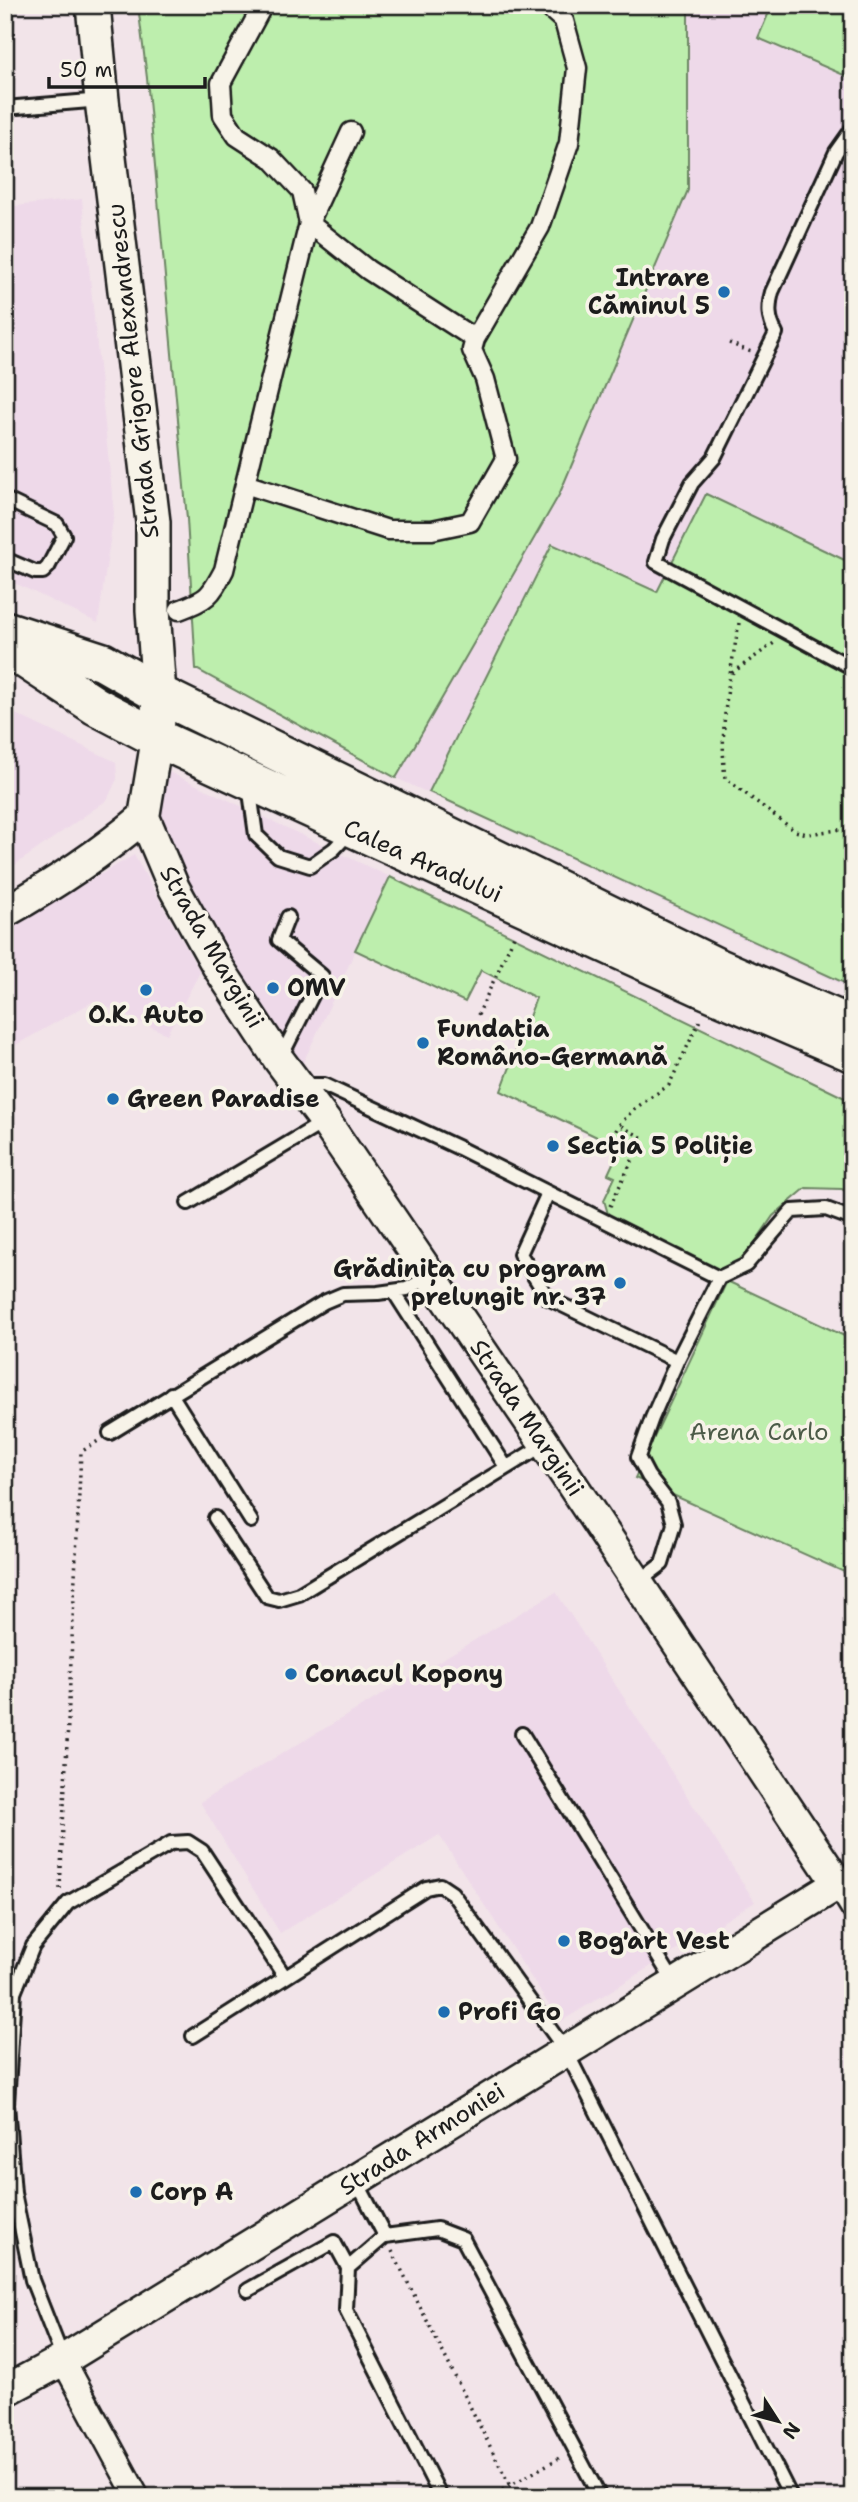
<svg xmlns="http://www.w3.org/2000/svg" width="858" height="2502" viewBox="0 0 858 2502" font-family="'Shantell Sans',sans-serif">
	<style>
		.built { fill: #eed9e9 }
		.green { fill: #bdeead; stroke: #6c8564; stroke-width: 2 }
		.lines { fill: none; stroke-linecap: round; stroke-linejoin: round }
		.service-casing { stroke: #1c1c1c; stroke-width: 18 }
		.pedestrian-casing { stroke: #1c1c1c; stroke-width: 23 }
		.minor-casing { stroke: #1c1c1c; stroke-width: 28 }
		.tertiary-casing { stroke: #1c1c1c; stroke-width: 35 }
		.secondary-casing { stroke: #1c1c1c; stroke-width: 38 }
		.primary-casing { stroke: #1c1c1c; stroke-width: 42 }
		.path { stroke: #1c1c1c; stroke-width: 3.5; stroke-dasharray: 2 5; stroke-linecap: butt }
		.service { stroke: #f7f3e8; stroke-width: 12 }
		.pedestrian { stroke: #f7f3e8; stroke-width: 18 }
		.minor { stroke: #f7f3e8; stroke-width: 23 }
		.tertiary { stroke: #f7f3e8; stroke-width: 30 }
		.secondary { stroke: #f7f3e8; stroke-width: 33 }
		.primary { stroke: #f7f3e8; stroke-width: 37 }
		.poi-dot { fill: #1f6fb2; stroke: #f7f3e8; stroke-width: 2.5 }
		.labels { text-anchor: middle; stroke-width: 7; stroke-linejoin: round; paint-order: stroke }
		.poi-label { font-size: 24px; font-weight: bold; fill: #1c1c1c; stroke: #f7f3e8; text-anchor: start }
		.street-label { font-size: 24px; fill: #1c1c1c; stroke: #f7f3e8 }
		.park-label { font-size: 24px; fill: #4c5b48; stroke: #f7f3e8 }
	</style>
	<rect width="100%" height="100%" fill="#f2e4e9"/>
	<filter id="ink" filterUnits="userSpaceOnUse"><feTurbulence type="fractalNoise" baseFrequency=".0143" numOctaves="2"/><feDisplacementMap in="SourceGraphic" scale="14" xChannelSelector="R" yChannelSelector="G"/><feConvolveMatrix kernelMatrix="1 2 1 2 8 2 1 2 1" color-interpolation-filters="sRGB"/></filter>
	<g filter="url(#ink)">
		<path class="built" d="M688,5h165v985l-457,-212 163,-283 129,-305z
			M82,199l32,314 -16,110 -79,-38 -14,-4v-374z
			M5,709l111,53 1,17 -10,21 -102,72z
			M167,771l223,106 -88,188 -10,-8 -91,-138 -45,-103z
			M134,855l66,117 -33,62 -73,-33 -89,50v-121z
			M556,1592l199,310 -195,120 -121,-187 -159,98 -80,-131z"/>
		<path class="green" d="M138,5h550v185l-129,305 -163,283 -200,-109 -9,-150 -40,-441z
			M772,5h81v74l-95,-41z
			M706,494l147,70v423l-424,-195 123,-248 105,48z
			M390,877l463,225v93l-11,-6 -36,-1 -33,28 -28,41 -18,13 -19,-2 -98,-47 -6,-21 11,-23 -7,-3 12,-26 -119,-57 35,-93 -55,-28 -16,32 -110,-52z
			M727,1281l126,59v236l-218,-98z"/>
		<g class="lines">
			<g class="service-casing">
				<path id="service" d="M5,108l97,-8
					M853,128l-17,24 -64,140c-4,15 -4,27 4,41l-62,125 -22,25 -29,56 -7,23 197,106
					M5,499l52,25 7,12 -16,31 -5,5h-8l-30,-13
					M249,785l7,50 22,21 32,10 24,-17 16,-17
					M280,1059l42,-83 -43,-36 9,-23
					M303,1091l10,-6h11l135,63 260,130
					M548,1193l-28,61 28,44 129,63
					M188,1203l136,-81
					M394,1292l112,175
					M171,1394l80,127
					M110,1433l214,-131 19,-8 35,-1 29,-4 23,-13
					M215,1518l52,79 12,3 20,-6 246,-150
					M637,1583l25,-19 12,-40 -6,-22 -20,-26 -10,-19 14,-39 25,-57 42,-83 27,-13 46,-54 34,-2 27,10
					M522,1734l153,250
					M193,2036l233,-148 14,-3 12,8 114,158 225,446
					M356,2180l29,56
					M248,2290l86,-48 14,26
					M63,2359l-31,-79 -18,-87 -7,-89 7,-111 19,-47 35,-43 103,-60 17,-1 14,9 83,126
					M441,2497l-95,-187 2,-42 37,-32 52,-7 26,10 137,258"/>
			</g>
			<g class="pedestrian-casing">
				<path id="pedestrian" d="M263,5l-42,78 2,32 14,21 34,22 31,33 7,32 59,47 107,69
					M245,484l143,46h44l38,-8 36,-63 -21,-80 -13,-29 3,-11 65,-112 29,-84 8,-75 -13,-47 -18,-16
					M179,610c29,-11 31,-13 45,-40l85,-347 42,-91"/>
			</g>
			<g class="minor-casing">
				<path id="minor" d="M838,1884l15,24
					M63,2360l74,137"/>
			</g>
			<g class="tertiary-casing">
				<path id="tertiary" d="M5,912c50,-28 95,-58 139,-95l13,-79
					M5,2391l58,-31 775,-476 -293,-440 -220,-323 -46,-61 -61,-93 -44,-79 -30,-71"/>
			</g>
			<g class="secondary-casing">
				<path id="secondary" d="M93,5l9,95 51,422v88l6,84 -2,44"/>
			</g>
			<g class="primary-casing">
				<path id="primary" d="M5,630l98,32 56,32 558,273 136,59
					M5,646l91,60 61,32 545,250 151,65"/>
			</g>
			<path class="path" d="M729,343l22,9
				M739,623c-9,52 -20,103 -14,155l70,53 12,3 46,-6
				M732,673l42,-30
				M478,1015l37,-81
				M609,1143l10,-18 15,-16 35,-24 31,-65
				M610,1206l33,-68 -24,-13
				M60,1889l21,-437 17,-11
				M392,2251l118,235
				M490,2497l71,-40"/>
			<use href="#service" class="service"/>
			<use href="#pedestrian" class="pedestrian"/>
			<use href="#minor" class="minor"/>
			<use href="#tertiary" class="tertiary"/>
			<use href="#secondary" class="secondary"/>
			<use href="#primary" class="primary"/>
		</g>
	</g>
	<g class="poi-dot">
		<circle cx="724" cy="292" r="7"/>
		<circle cx="273" cy="988" r="7"/>
		<circle cx="146" cy="990" r="7"/>
		<circle cx="423" cy="1043" r="7"/>
		<circle cx="113" cy="1099" r="7"/>
		<circle cx="553" cy="1146" r="7"/>
		<circle cx="620" cy="1283" r="7"/>
		<circle cx="291" cy="1674" r="7"/>
		<circle cx="564" cy="1941" r="7"/>
		<circle cx="444" cy="2012" r="7"/>
		<circle cx="136" cy="2192" r="7"/>
	</g>
	<g class="labels">
		<g class="poi-label">
			<text x="710" y="286" text-anchor="end">Intrare<tspan x="710" dy="28">Căminul 5</tspan></text>
			<text x="287" y="996">OMV</text>
			<text x="146" y="1023" text-anchor="middle">O.K. Auto</text>
			<text x="437" y="1037">Fundația<tspan x="437" dy="28">Româno-Germană</tspan></text>
			<text x="127" y="1107">Green Paradise</text>
			<text x="567" y="1154">Secția 5 Poliție</text>
			<text x="606" y="1277" text-anchor="end">Grădinița cu program<tspan x="606" dy="28">prelungit nr. 37</tspan></text>
			<text x="305" y="1682">Conacul Kopony</text>
			<text x="578" y="1949">Bog'art Vest</text>
			<text x="458" y="2020">Profi Go</text>
			<text x="150" y="2200">Corp A</text>
		</g>
		<g class="street-label">
			<text transform="translate(133 371) rotate(-96)" y="8">Strada Grigore Alexandrescu</text>
			<text transform="translate(423 861) rotate(24)" y="8">Calea Aradului</text>
			<text transform="translate(212 947) rotate(60)" y="8">Strada Marginii</text>
			<text transform="translate(527 1418) rotate(56)" y="8">Strada Marginii</text>
			<text transform="translate(422 2139) rotate(-32)" y="8">Strada Armoniei</text>
		</g>
		<g class="park-label">
			<text x="759" y="1440">Arena Carlo</text>
		</g>
	</g>
	<rect width="858" height="2502" fill="none" stroke="#f7f3e8" stroke-width="28"/>
	<rect x="14" y="14" width="830" height="2474" fill="none" stroke="#1c1c1c" stroke-width="2.5" filter="url(#ink)"/>
	<g transform="translate(778 2421) rotate(126)" stroke="#f7f3e8" stroke-width="5" paint-order="stroke">
	<path d="M0-5L12 26L0 18L-12 26Z" fill="#1c1c1c"/>
	<text y="-10" font-size="19" font-weight="bold" text-anchor="middle" fill="#1c1c1c">N</text>
	</g>
	<path d="M49 77v10h156v-10" fill="none" stroke="#1c1c1c" stroke-width="3.5"/>
	<text x="60" y="77" font-size="21" fill="#1c1c1c" stroke="#f7f3e8" stroke-width="5" paint-order="stroke">50 m</text>
</svg>
